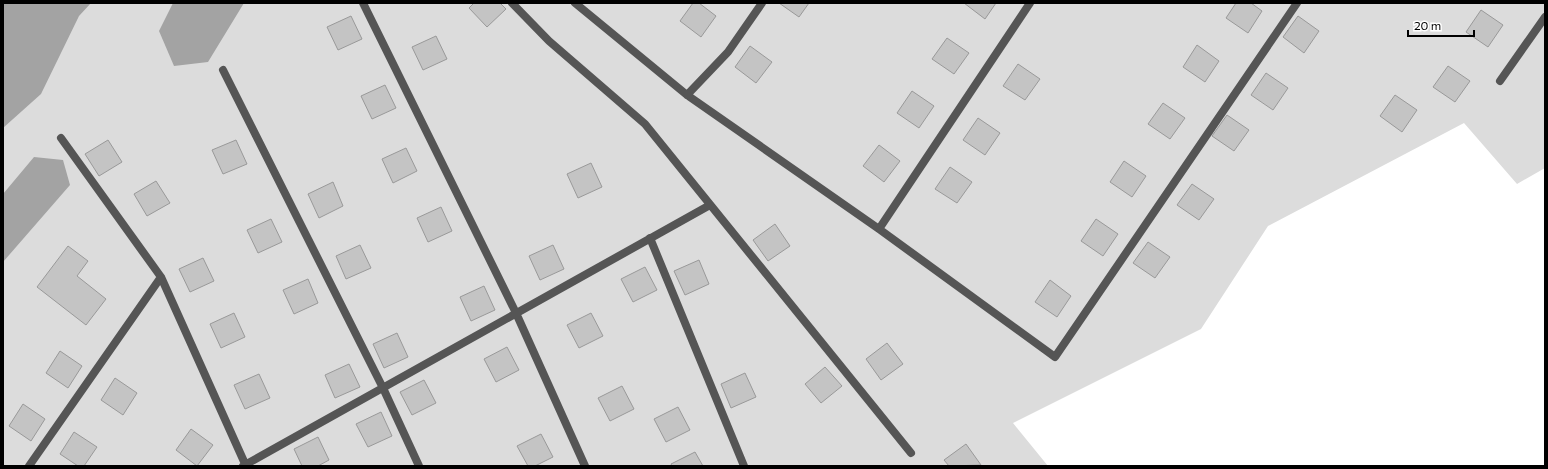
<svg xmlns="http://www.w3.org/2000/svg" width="1548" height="469" viewBox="0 0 1548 469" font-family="Commissioner,sans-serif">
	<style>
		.green { fill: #dcdcdc }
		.water { fill: #a3a3a3 }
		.building { fill: #c4c4c4; stroke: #999 }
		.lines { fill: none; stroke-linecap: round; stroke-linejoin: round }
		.service { stroke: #555; stroke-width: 8 }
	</style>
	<rect width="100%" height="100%" fill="#fff"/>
	<path class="green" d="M3,3h1542v165l-28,16 -53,-61 -196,103 -67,103 -188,94 35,43h-1045z"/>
	<path class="water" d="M3,3h88l-12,13 -38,78 -38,34z
		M173,3h71l-36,59 -34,4 -15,-35z
		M34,157l29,3 7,25 -67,77v-68z"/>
	<path class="building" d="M474,3h26l6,6 -19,18 -18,-19z
		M693,3h6l17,13 -15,21 -21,-16z
		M779,3h30l-10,14z
		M964,3h32l-11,16z
		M1236,3h15l11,8 -14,22 -22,-15z
		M1481,10l22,15 -15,22 -22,-15z
		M351,16l11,23 -24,11 -11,-23z
		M1298,16l21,15 -15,22 -21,-16z
		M436,36l11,23 -24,11 -11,-23z
		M947,38l22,15 -15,21 -22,-15z
		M1197,45l22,16 -14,21 -22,-15z
		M750,46l22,16 -16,21 -21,-16z
		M1018,64l22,15 -15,21 -22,-14z
		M1448,66l22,15 -15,21 -22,-15z
		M1266,73l22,15 -15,22 -22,-15z
		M385,85l11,23 -24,11 -11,-23z
		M912,91l22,15 -15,22 -22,-15z
		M1395,95l22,15 -15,22 -22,-16z
		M1163,103l22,15 -15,21 -22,-15z
		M1227,115l22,15 -15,21 -22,-15z
		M978,118l22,15 -15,22 -22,-15z
		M108,140l14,22 -23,14 -14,-22z
		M236,140l11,24 -24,10 -11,-24z
		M879,145l21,16 -16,21 -21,-16z
		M406,148l11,23 -24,12 -11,-24z
		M1124,161l22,15 -14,21 -22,-15z
		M591,163l11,24 -24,11 -11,-24z
		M950,167l22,15 -15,21 -22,-14z
		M156,181l14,22 -23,13 -13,-22z
		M333,182l10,24 -24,12 -11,-24z
		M1192,184l22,15 -15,21 -22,-15z
		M441,207l11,24 -24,11 -11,-24z
		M271,219l11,23 -24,11 -11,-23z
		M1096,219l22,15 -15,22 -22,-15z
		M775,224l15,22 -22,15 -15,-21z
		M1148,242l22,15 -15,21 -22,-15z
		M360,245l11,23 -25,11 -10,-23z
		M553,245l11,24 -24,11 -11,-24z
		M68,246l20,15 -11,15 29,23 -20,26 -49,-38z
		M203,258l11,23 -24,11 -11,-23z
		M699,260l10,24 -24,11 -11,-24z
		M645,267l12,23 -24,12 -12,-23z
		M308,279l10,24 -24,11 -11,-24z
		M1050,280l21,16 -14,21 -22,-15z
		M484,286l11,24 -24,11 -11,-24z
		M234,313l11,24 -24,11 -11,-24z
		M591,313l12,23 -24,12 -12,-23z
		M397,333l11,24 -24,11 -11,-24z
		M887,343l16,21 -22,16 -15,-21z
		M507,347l12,23 -23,12 -12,-23z
		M60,351l22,15 -14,22 -22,-15z
		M349,364l11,23 -25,11 -10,-23z
		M825,367l17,19 -21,17 -16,-19z
		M745,373l11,24 -25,11 -10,-24z
		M259,374l11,24 -25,11 -11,-24z
		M115,378l22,15 -14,22 -22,-15z
		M424,380l12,23 -24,12 -12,-23z
		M622,386l12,23 -24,12 -12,-23z
		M23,404l22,15 -14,22 -22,-15z
		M678,407l12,23 -24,12 -12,-23z
		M381,412l11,24 -24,11 -12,-23z
		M191,429l22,16 -16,21 -21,-16z
		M74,432l23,15 -13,19h-6l-18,-12z
		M541,434l12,23 -18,9h-7l-11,-20z
		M318,437l11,23 -11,6h-16l-8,-17z
		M966,444l15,21 -32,1 -5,-6z
		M695,452l8,14h-31l-1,-2z"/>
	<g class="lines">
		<path class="service" d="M363,3l153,310 69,153
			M512,3l37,38 96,83 266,329
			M575,3l112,92 192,134 176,128 242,-354
			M223,70l160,318 36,78
			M1500,81l45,-64
			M687,95l41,-43 34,-49
			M61,138l100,139 85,189
			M879,229l151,-226
			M650,238l94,228
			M29,466l132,-189
			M243,466l467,-261"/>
	</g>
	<rect width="1548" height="469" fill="none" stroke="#000000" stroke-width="8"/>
	<path d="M1408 30v6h66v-6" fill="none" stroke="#000000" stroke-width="2"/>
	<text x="1414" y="30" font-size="12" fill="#000000" stroke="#ffffff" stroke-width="3" paint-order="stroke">20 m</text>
</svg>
